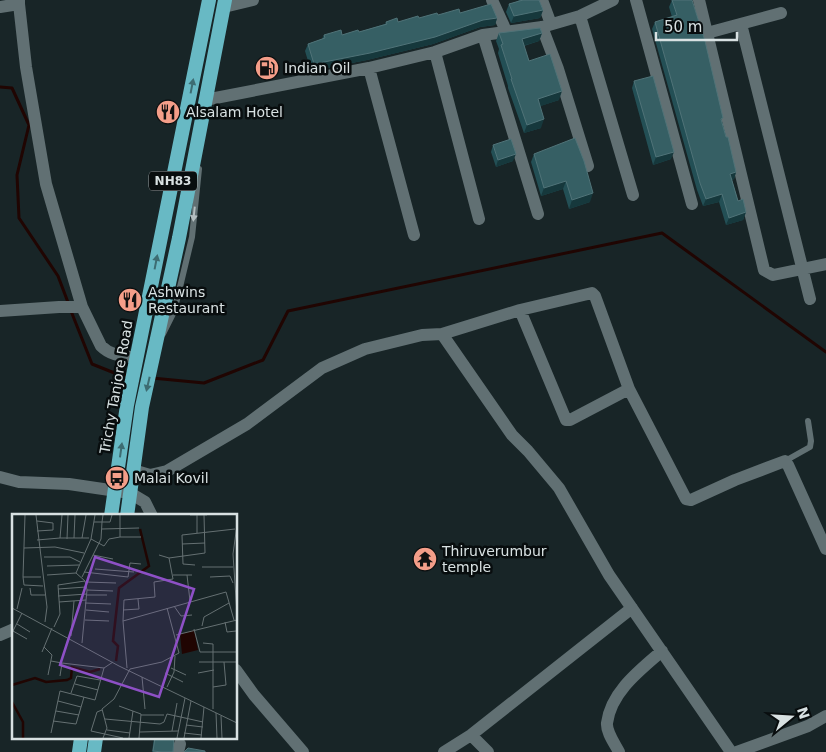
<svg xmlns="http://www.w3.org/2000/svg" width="826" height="752" viewBox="0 0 826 752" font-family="'DejaVu Sans',sans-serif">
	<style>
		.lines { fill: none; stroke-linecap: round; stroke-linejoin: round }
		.stream { stroke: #200502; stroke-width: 3 }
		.service { stroke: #617073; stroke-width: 6 }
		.minor { stroke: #617073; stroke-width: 12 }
		.trunk { stroke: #68b9c4; stroke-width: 14 }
		.wall { fill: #234f55 }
		.shaded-wall { fill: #16383c }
		.building { fill: #365f64; stroke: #507378 }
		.oneway { fill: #3d6c72 }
		.oneway2 { fill: #b4bfc1 }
		.labels { text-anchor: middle; stroke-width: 5; stroke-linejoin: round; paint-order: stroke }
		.shield { fill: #080d0e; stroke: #9aa1a2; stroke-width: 1 }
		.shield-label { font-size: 12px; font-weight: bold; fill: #d8e1e2 }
		.poi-label { font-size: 14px; fill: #d8e1e2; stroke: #080d0e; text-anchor: start }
		.street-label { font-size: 14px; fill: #d8e1e2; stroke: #080d0e }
		.inset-river { fill: none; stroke: #200502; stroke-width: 2.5 }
		.inset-road { fill: none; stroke: #657072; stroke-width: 1 }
		.view { fill: #8e50c6; fill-opacity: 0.15; stroke: #8e50c6; stroke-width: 2.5 }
		.inset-edge { fill: none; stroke: #d8e1e2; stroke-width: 2.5 }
	</style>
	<rect width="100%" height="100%" fill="#182527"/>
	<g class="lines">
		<path class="stream" d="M0,87l12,1 17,37 -12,50 2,43 39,58 11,29
			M71,311l21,53 25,10 12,1
			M152,378l52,5 59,-23 25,-49 374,-78 164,119"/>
		<path class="service" d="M163,334l11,-22 18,-75 7,-68
			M785,461l25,-14 1,-6 -3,-20"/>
		<path class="minor" d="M492,0l15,33
			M542,0l9,24
			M636,0l56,204
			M699,0l65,270 9,5 53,-11
			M19,4l7,63 20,117 36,123
			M0,7l19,-3v-4
			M224,7l29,-7
			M580,16l53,179
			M741,24l69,275
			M542,27l16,42 30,97
			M707,33l74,-20
			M483,35l55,179
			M435,52l44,167
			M369,68l45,167
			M205,100l164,-32 66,-16 48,-17 59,-8 38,-11 33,-16
			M520,310l46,110h4l59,-31
			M0,311l59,-4h23l19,39c10,10 22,10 36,12
			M442,334l78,-24 72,-17 3,3 34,93 57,110 5,1 44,-20 50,-19 3,4 38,84
			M133,470l17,5 17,-4 80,-47 75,-56 43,-19 57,-14 20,-1 70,101 16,16 31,37 50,87 122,177
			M0,477l19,5 50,2 61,9 15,9 7,14
			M0,635l14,-6
			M236,670l18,25 49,57
			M471,735l17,17
			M178,752l2,-8
			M444,752l27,-17 161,-127
			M619,752c-4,-8 -13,-20 -12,-29 4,-31 33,-53 55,-72
			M737,752l71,-26 18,-10"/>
		<path class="trunk" d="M111,516l16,-111 82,-405
			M127,516l15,-109 37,-169 46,-238
			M79,752l2,-14
			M94,752l2,-14"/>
	</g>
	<path class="wall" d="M518,0h21l4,10 -3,8 -29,5 -5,-11 3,-8 10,-3z
		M672,0l50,122 14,50 -2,7 -2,1 6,21 8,11 -3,8 -17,5 -7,-23 -16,4 -6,-16 -45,-161 3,-7 17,-5 -3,-10z
		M460,13l37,5 -2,7 -15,2 -47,17 -66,16 -56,11 -6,-20 3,-7 14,-5 2,-4h18l17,-3 26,-8 1,-2h12l40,-7z
		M499,33h43l-3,8 -15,5 5,15 30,39 -19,6 1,22 -17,5 -16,-45v-2l-10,-33 1,-4 -3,-8z
		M634,81l37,78 -18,6 -21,-77z
		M493,145l20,16 -17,6 -5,-15z
		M534,154l56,48 -21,7 -6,-20 -22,7 -10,-34z
		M154,738h20l-1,14h-21z"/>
	<path class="shaded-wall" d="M543,10l-3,8 -29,5 3,-7z
		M497,18l-2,7 -15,2 -47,17 -66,16 -56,11 3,-7 169,-44z
		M542,33l-3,8 -20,6 3,-8z
		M562,91l-3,9 -24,8 3,-9z
		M544,119l-3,9 -17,5 3,-8z
		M674,152l-3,7 -18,6 3,-8z
		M516,154l-3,7 -17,6 2,-7z
		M736,172l-2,7 -7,2 3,-7z
		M566,181l-3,8 -22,7 3,-8z
		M593,193l-3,9 -21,7 3,-9z
		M722,194l-3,8 -16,4 3,-7z
		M746,212l-3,8 -17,5 3,-7z"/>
	<path class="building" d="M523,0h16l4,10 -29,6 -5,-12z
		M672,0h20l13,41 18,77 -2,1 5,18h2l8,35 -6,2 8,27 5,-2 3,13 -17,6 -7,-24 -16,5 -6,-16 -45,-161 22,-7z
		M491,4l6,14 -14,2 -48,17 -65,16 -56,11 -6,-20 17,-6 -1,-3 17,-5 1,5 16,-5 1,2 28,-8 -1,-2 11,-4 1,4 20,-6 1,2 18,-5 1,2 21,-6 1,4z
		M540,28l2,5 -20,6 7,22 21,-7 12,37 -24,8 6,20 -17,6 -16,-46h1l-11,-34 2,-1 -4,-11z
		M653,76l21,76 -18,5 -22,-76z
		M575,138l9,23 9,32 -21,7 -6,-19 -22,7 -10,-34z
		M511,139l5,15 -18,6 -5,-15z
		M155,738h19l-1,14h-11l-9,-1z
		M188,748l17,3v1h-21z"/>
	<defs><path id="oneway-solid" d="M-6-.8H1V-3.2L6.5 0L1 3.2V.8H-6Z" transform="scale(1.25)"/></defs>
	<g class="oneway">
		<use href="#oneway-solid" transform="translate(192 86) rotate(-79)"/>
		<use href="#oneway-solid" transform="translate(156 262) rotate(-79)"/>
		<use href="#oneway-solid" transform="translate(148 384) rotate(103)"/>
		<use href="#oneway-solid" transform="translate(121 450) rotate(-82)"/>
	</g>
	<use class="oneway2" href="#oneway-solid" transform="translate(194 214) rotate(96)"/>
	<defs>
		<g id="fuel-disc" transform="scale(1.25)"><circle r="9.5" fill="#f49e89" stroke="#080d0e"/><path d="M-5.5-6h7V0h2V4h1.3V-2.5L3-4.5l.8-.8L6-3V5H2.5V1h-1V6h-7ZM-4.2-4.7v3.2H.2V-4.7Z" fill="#111"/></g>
		<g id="restaurant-disc" transform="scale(1.25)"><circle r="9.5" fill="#f49e89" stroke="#080d0e"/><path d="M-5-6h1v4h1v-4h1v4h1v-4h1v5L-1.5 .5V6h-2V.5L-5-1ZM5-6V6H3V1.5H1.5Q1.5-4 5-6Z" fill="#111"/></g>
		<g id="bus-disc" transform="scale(1.25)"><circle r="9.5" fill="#f49e89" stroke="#080d0e"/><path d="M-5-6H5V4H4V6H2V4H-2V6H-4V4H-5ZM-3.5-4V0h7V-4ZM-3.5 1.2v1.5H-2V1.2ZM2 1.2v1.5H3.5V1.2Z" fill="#111"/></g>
		<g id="temple-disc" transform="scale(1.25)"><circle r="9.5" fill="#f49e89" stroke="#080d0e"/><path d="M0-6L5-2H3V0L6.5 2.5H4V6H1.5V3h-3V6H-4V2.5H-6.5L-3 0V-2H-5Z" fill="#111"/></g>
	</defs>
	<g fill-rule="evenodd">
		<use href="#fuel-disc" x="267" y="68"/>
		<use href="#restaurant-disc" x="168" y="112"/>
		<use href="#restaurant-disc" x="130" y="300"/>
		<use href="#bus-disc" x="117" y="478"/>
		<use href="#temple-disc" x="425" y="559"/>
	</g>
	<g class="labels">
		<rect class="shield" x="149" y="171.5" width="48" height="19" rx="4"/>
		<g class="shield-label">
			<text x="173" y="185">NH83</text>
		</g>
		<g class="poi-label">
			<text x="284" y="73">Indian Oil</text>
			<text x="186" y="117">Alsalam Hotel</text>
			<text x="148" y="297">Ashwins<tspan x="148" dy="16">Restaurant</tspan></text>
			<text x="134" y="483">Malai Kovil</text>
			<text x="442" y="556">Thiruverumbur<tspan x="442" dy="16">temple</tspan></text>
		</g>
		<g class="street-label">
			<text transform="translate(116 387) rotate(-80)" y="5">Trichy Tanjore Road</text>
		</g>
	</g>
	<g transform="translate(12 514)">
		<rect width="225" height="225" fill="#182527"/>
		<path d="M182,116l4,20 -16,4 -2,-20z" fill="#200502"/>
		<path class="inset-river" d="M104,147l2,-15 -5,-5 6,-53 30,-22 -9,-37M0,171l23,-7 11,4 21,-2 4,-2 1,-11 18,5 10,-3M0,188l11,20v16"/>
		<path class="inset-road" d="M13,1l-2,62h18M24,1l11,92 -2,15M50,1l-2,23h29M178,1h17M185,1v18M25,7l16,2v7l-16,1M82,8h8l1,-7M225,11l-4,29 4,60M90,15l37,-1M108,23h21M62,24l1,-23M70,24l4,-23M55,25l1,-24M79,25l13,7 5,-7 11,-2v-22M25,26l23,-2M170,30l23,-1M12,34l31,-1 29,6M81,41l20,4M32,43h26l10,5M157,44l36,-5 -1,-38M183,51l-12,-1 -1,-29 53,-6M35,52l32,-1M190,53h31M83,55l39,3M72,58l44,5 2,-14 11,1M35,61l29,-2M161,61h19M175,61l3,26M11,63l1,8 19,1M70,63l19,-38 1,-17h8l2,-7M198,63l20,-1 3,7M74,68l30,1M18,74l1,7h14M46,75l28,-2M75,76l26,1M75,81h20M46,82l29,-2M47,88l27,-2M73,89l26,1M162,92l7,10 11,-1M0,94l107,58 118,57M5,95l5,-21M74,96l23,2M111,96l16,-1 -1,-10M73,106l24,1M111,107l1,-21 31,-3 -1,-15 19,-3 -4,-21 -10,-3M213,108l2,10 9,-1M5,110l13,8M190,112l2,-9 25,-14M42,113l6,-13 -2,-29 27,-4M182,115l6,23h37M1,117l14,8M0,119l10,-20M164,121l61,-15M59,122l3,-35M70,129l5,-53 -2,-9 -9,-8 15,-34 4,-24M191,129l10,1v65M32,133l8,8 -4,20M30,138l10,-24M39,147l11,2 -2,13M187,148h38M50,149l42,5M115,154l-4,-47 103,-29 8,28M159,154l15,7M153,159l18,9M186,159l16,-3M130,163l3,32M63,170l23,6M155,173l7,-15 1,-16M201,173l13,-2 -2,-23M59,179l6,-17 23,4M46,187l23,6M107,192l22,8 -2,24M90,196l-5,2 -6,19 32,7M44,197l23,4M204,199l1,25M129,201h23M209,202l1,22M93,205l55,5 4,-2 3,-8 36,8M41,207l23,3 8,-27M174,211l17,2M95,216l23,3M160,217l5,-28M128,218l38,-1M39,219l9,-42 35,9 9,-32 9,-6M172,219l18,2M91,224l4,-10 -5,-19 12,-10 16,-30 32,-7 17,-9 -12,-45M117,224l4,-27M165,224l8,-40M172,224l7,-37M189,224l3,-31"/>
		<path class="view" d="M83,43l99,32 -35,108 -99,-32z"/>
		<rect width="225" height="225" class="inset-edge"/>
	</g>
	<g transform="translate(791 717) rotate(72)" stroke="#080d0e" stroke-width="4" paint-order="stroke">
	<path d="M0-4L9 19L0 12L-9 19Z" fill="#d8e1e2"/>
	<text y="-8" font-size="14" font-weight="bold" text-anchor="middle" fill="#d8e1e2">N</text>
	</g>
	<path d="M656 32v8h81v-8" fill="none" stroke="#d8e1e2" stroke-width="2.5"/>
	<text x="664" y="32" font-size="15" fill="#d8e1e2" stroke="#080d0e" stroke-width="4" paint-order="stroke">50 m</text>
</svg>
